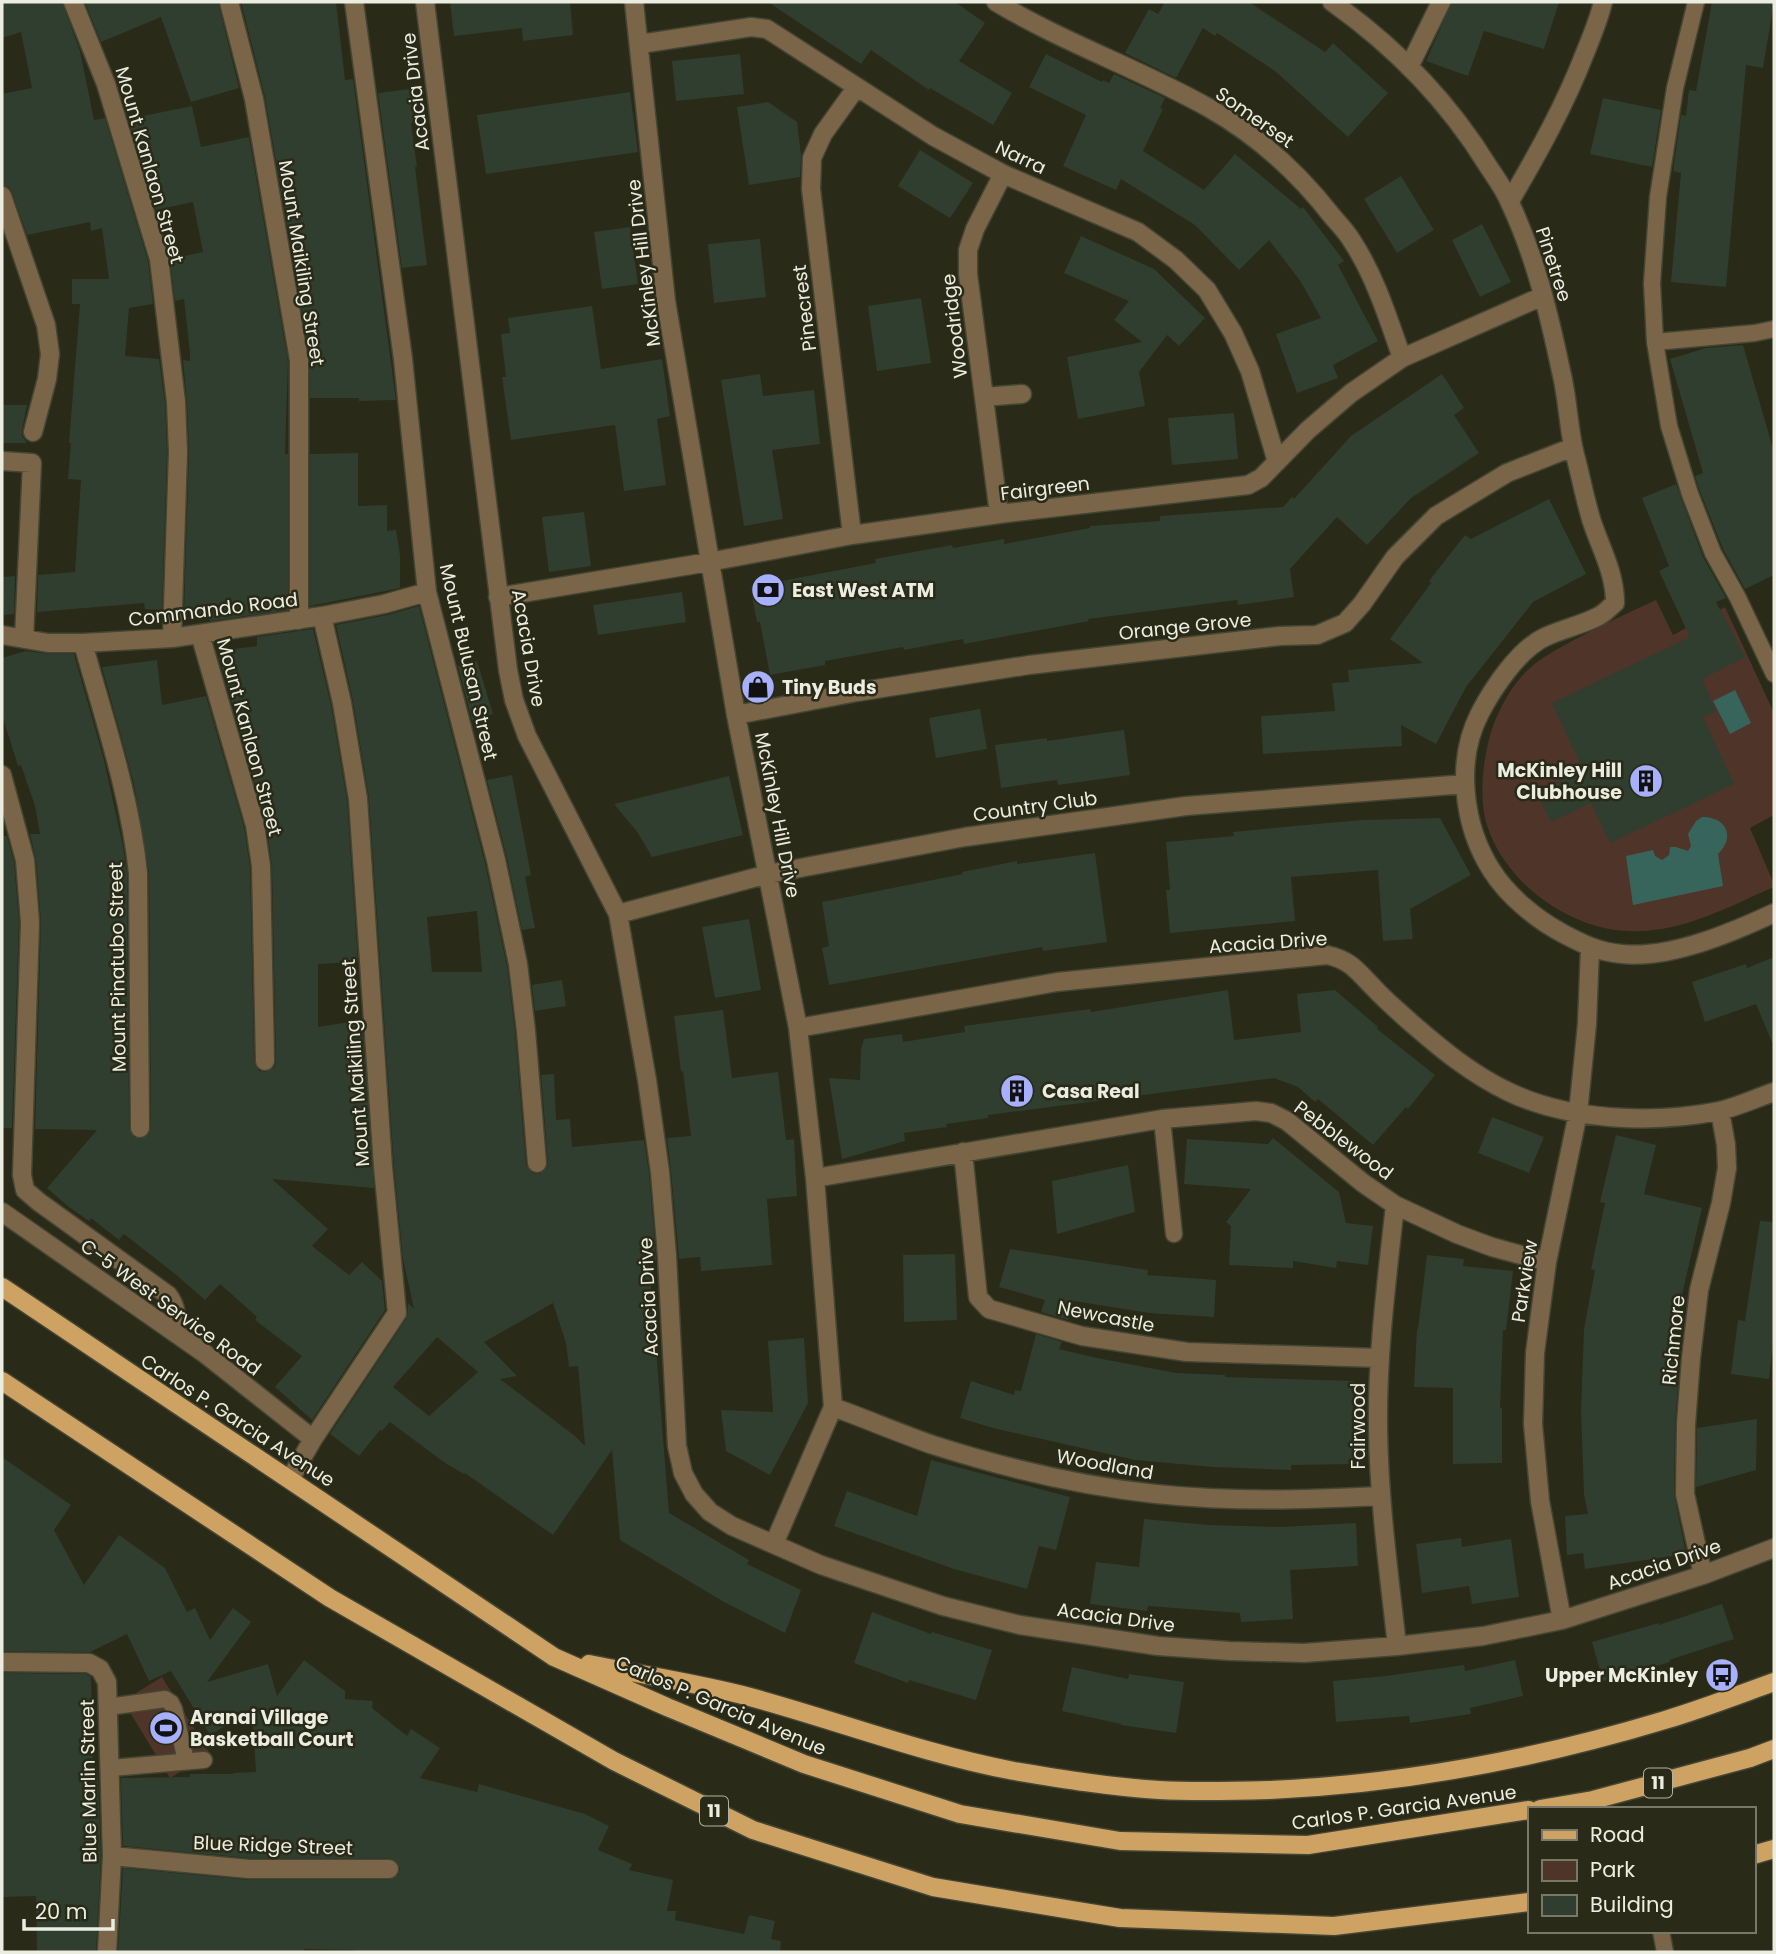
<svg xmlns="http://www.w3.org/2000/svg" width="1776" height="1954" viewBox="0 0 1776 1954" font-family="Poppins,sans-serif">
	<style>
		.green { fill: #4f342a }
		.water { fill: #38655b }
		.building { fill: #303e2f; fill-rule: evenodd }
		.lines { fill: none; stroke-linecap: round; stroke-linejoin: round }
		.lane-casing { stroke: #444533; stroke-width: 19 }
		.street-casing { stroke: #444533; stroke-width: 21 }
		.primary-casing { stroke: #444533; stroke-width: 21 }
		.lane { stroke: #7b6548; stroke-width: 16 }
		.street { stroke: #7b6548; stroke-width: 18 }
		.primary { stroke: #cea262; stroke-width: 18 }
		.labels { text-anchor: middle; stroke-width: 5; stroke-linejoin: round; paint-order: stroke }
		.shield { fill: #292a17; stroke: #b2b2a4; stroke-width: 2 }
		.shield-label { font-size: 18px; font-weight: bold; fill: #ecede1 }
		.street-label { font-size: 19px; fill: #ecede1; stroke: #292a17 }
		.poi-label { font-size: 19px; font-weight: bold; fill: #ecede1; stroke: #292a17; text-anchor: start }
	</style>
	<rect width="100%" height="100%" fill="#292a17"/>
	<path class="green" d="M1656,600l17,35 52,-28 49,106v102l-24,13 24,56v3c-46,20 -94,47 -146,44 -58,-2 -119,-46 -139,-100 -12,-30 -6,-76 4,-105 8,-21 20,-43 37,-58 12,-11 26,-18 40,-26 28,-15 57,-29 86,-42z
		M162,1677l48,77 -40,24 -47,-77z"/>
	<path class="water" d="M1735,690l16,33 -21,11 -17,-33z
		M1702,817c24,0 34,19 16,37l5,32 -90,19 -7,-49 27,-6 2,6 7,4 7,-5 1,-8h6l12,4 3,-5 -3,-12 8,-13z"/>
	<path class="building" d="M2,2h60l18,49 14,69 11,-2 43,143 5,43 -24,4 -4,48 34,3 6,44 2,49 -5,158 -17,-1 -1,-6 -107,9 1,-37 37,-3 6,-92 -13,-1 3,-36h-2l11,-139h-8v-25h37l-7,-51 -11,3 -1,-9 -63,13 -15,-43 -3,-5 -7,-2v-91l30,-6 -11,-56 -19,6z
		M85,2h133l21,86 -48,14 -30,-85 -60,25z
		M241,2h95l9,78 8,-1 43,321 -37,1v-3h-49v-40l-45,-261z
		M450,2h120l3,33 -50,6 -1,-13 -68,8z
		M768,2h187l30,21 -26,38 53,32 -19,32 -63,-37 -1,2 -58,-40 -10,14z
		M1160,2h89l76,50 8,-9 55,50 -40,44 -73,-66 -58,-38 -2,3 -12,-8 -27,50 -51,-25 24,-44 9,5 6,-10z
		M1452,2h107l-15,47 -60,-18 -16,45 -42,-15z
		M1712,2h62l-11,66 -17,-3 -20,222 -55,-5 10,-109 -8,-2 8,-56 5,1 3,-26 7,1z
		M740,54l4,40 -68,7 -4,-40z
		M1046,54l56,28 1,-2 6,3 5,-9 51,24 -5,10 3,1 -20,42 61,39 31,-36 66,55 2,-2 41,54 -6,4 40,76 -45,24 5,13 -41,15 -21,-59 45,-16 -20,-36 -32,-42 -30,30 -44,-45 -74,-46 -5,11 -53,-24 23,-51 -57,-28z
		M410,89l4,33 -3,1 6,44h-2l12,98 -25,3 -24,-175z
		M630,92l8,60 -152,22 -9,-59z
		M1603,98l58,12 -9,57 -62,-13z
		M768,102l29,20 4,33 -1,22 -51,8 -12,-78z
		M192,106l9,41 48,-10 39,224 -3,93h3v156l-78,11v-8l-18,2v-2l-8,-1 5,-160 -2,-50 -4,-42 7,1v-8l-6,-54 -9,2 -5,-42 33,-7 -10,-50 -37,8 -28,-91z
		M920,150l53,33 -23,35 -52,-32z
		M1401,176l33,54 -37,23 -33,-54z
		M1482,224l29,58 -31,15 -28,-57z
		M630,227l8,57 -36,5 -8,-57z
		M1081,236l73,33 51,49 -26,28 -12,-11 -28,37 6,34 -67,13 -11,-62 75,-15 -28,-22 15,-19 -65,-28z
		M760,239l6,58 -52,6 -6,-59z
		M921,298l10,65 -54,8 -9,-65z
		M592,306l9,63 61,-10 8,57 -13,3 9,66 -42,6 -9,-66 -104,15 -9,-63h4l-5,-43 9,-1 -2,-15z
		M1743,345l31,107v123l-29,14 -22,-40 -23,-58 -5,-15 8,-3 -33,-114 36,-11z
		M760,374l3,22 51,-6 6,54 -48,6 11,69 -39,7 -23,-146z
		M1442,374l22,34 -10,7 25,38 -68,45 -44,47 -30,-28 -47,52 4,28 -56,8 -1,-5 -149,19 1,2 -125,23 -1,-5 -59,11 -1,-3 -78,14v4l-55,10 -10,-53h-3l-7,-35 126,-24 -1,-4 77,-14 1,3 51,-9v5l86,-16v-2l70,-5v-5l123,-9 9,-10 2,2 57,-63z
		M2,405h25l-5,25v6l5,7h-25z
		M1234,413l4,46 -66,6 -4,-47z
		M358,453v53l29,-1v26l9,-1 4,25v33l-90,18v-152z
		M1676,484l27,73 23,41 -10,4 29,55 -43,22 14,32 -13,6 31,67 -124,59 -19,-40 -40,19 -15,-30 47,-22 -31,-67 138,-66 -31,-66 10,-5 -27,-68z
		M1549,499l37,75 -53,28 -67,85 -30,57 -35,-19 1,21 -139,8 -2,-38 74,-5 -3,-28 17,-1 -1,-12 75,-7 -33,-24 41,-56 -2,-2 36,-46 6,4z
		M584,512l7,54 -42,6 -7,-55z
		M15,576l-1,38 -10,1 -2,-38z
		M682,592l4,30 -88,13 -5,-30z
		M419,606l66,257 22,103 8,66 11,133 6,8 7,1 8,-6 1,-5 -7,-88 13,-1 2,46 14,-1 2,28 72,-7 5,33 7,84v4h-7l20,252 80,47 -2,4 54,26 -16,43 -61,-31 -104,-62 -8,-90 -59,85 -88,-62 -1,1 -19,-11 -55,-41 -8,9 -2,-1 -21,26 -29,-22 76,-115 2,-7v-9l6,6 -11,-50 -9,-93 -25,-368 -16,-97 -17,-76 51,-10zM477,911l5,61h-50l-5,-55zM553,1303l13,40 3,24 9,-1 7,80 -10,-10 -75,-57 17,-3 -33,-34zM437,1337l41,35 -49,44 -36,-29z
		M313,629l18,76 16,95 11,162 -40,2v63l44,-7 12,168 -102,-9 56,50 -16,17 37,29 13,-13 20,19 3,29 -73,110 -37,-33 27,-31 -47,-36 2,-3 -37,-33 -15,16 -31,-27 -50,-39 -5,6 -28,-22 -2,3 -20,-14 -22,-19 50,-58 -62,-1 6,-207 -5,-63 -6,-25h10l-5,-28 -14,-41 -3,1 -16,-51v-57l24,-7 22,3h26l30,106 19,86 4,28 2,254 5,9 7,2 8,-5 2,-6 -2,-256 -15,-88 -32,-117 55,-7 5,45 44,-9 38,131 6,40 4,194 5,10 7,1 9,-5 1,-6 -4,-196 -6,-43 -49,-171 40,-5v-9z
		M477,661l16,53 -21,6 -14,-54z
		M980,709l7,40 -51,9 -7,-40z
		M1124,730l6,45 -72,10 -1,-5 -56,8 -6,-43 52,-7v3z
		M512,775l19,100 -6,2 10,51 -13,2 -15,-72 -20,-78z
		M729,776l14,59 -91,22 -14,-24 -24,-29z
		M1440,818l31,57 -61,34 3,30 -30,2 -5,-71 -87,7 4,44 -125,12 -4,-43h4l-4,-48 68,-6 -1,-4 61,-6 68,-6z
		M2,836h5l7,26 5,60 -7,206h-10z
		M1095,853l12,89 -64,9 -1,-4 -213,38 -7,-37 7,-2 -7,-44 141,-28 -1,-2 55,-11v3z
		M749,919l12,71 -46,8 -13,-71z
		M1774,957v90l-18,-43 -51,18 -13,-40 54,-18 1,4z
		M562,980l4,26 -31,5 -3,-26z
		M1228,990l6,50 67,-8 -4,-38 38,-4 43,37 -1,2 58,46 -27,34 -2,-2 -33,38 -55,-46 -3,3 -17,-15 -24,-9 -286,37v3l-42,6 1,3 -43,6 1,8 -63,18 -13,-81 31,2 1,-31 3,-10 38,-5 1,8 62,-10 -1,-6 126,-17 1,3z
		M723,1010l9,68 46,-6 8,68 8,-1 3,57 -30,3 5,66 -71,6 -1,-14 -21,2 -8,-88 -4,-33 24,-2 -8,-65 -2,1 -7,-56z
		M1492,1117l52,20 -15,36 -51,-20z
		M1616,1135l40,10 -12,49 58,14 -31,135 10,1 -6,79 -1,71 12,60 -101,15 -2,-16 -16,2 -2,-39 23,-2 -4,-20 -3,-83 3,-82 11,-59 -4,-1 14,-66 -5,-1z
		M1273,1138l66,54 7,31 27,3 -5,39 -31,-4 -1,7 -43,-7v7l-64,-3 2,-39 -5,-4 25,-33 -67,-5 3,-45 81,5z
		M1128,1165l7,47 -78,22 -5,-53z
		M1760,1221l14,1v112l-5,45 -38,-5 7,-54 7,1z
		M1010,1249l138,21 -1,5 69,5 -2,37 -65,-4 -75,-12 -6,19 -27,-8 4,-12 -46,-13z
		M955,1254l2,66 -53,2 -1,-67z
		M1427,1255l37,4 -1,7 50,5 -7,59h-3l-3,78h2v55l-49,1v-76l-39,-1 3,-58h1z
		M1036,1334l26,8 -3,7 38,9 79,15 49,2v2l129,4 -2,45h3v38l-64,1v5l-78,-3 -78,-7 -142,-32 -33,-10 11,-37 43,14 1,-5 6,1z
		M804,1338l4,65 -38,72 -44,-24 -5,-41 52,2 -5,-71z
		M1757,1419l-1,51 -60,17 1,-59z
		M2,1457l69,48 -17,25 30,55 35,-50 46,33 22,44 8,-4 15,32 23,-32 18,14 -44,60 61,-18 9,32 27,-36 41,31v8l28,2 -1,7 35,28 4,-7 29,19 -20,30 57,14 2,-8 106,30 24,12 -11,24 34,14 -3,6 44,10 -6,31h9l-1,9 69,14 5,-19 26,6 -4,18 10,2 -1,11h-426v-2l-50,-1v3h-186l5,-84 125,12h141l9,-5 2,-7 -5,-8 -6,-2h-139l-127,-12 -2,-68 69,-1v-3h44l-2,-1 24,-1 -4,-62 -42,25 -39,-64 -22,10 -22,-47 -37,18 -88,-1z
		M931,1460l139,37 -14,53 -17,-4 -12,43 -73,-20 -120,-43 13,-35 70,25z
		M1144,1519l65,6 72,2 75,-4 2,43 -68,4 3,49 -52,3 -1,-9 -92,-7 -1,5 -57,-7 6,-42 43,5z
		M1461,1538l1,9 49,-8 8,58 -47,7 -3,-18 -47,7 -6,-49z
		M1722,1604l12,35 -65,21 1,2 -67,19 -11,-39 67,-19v2z
		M872,1612l59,22 1,-2 60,18 -16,50 -67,-20 -1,3 -54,-20z
		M1515,1660l8,36 -53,12 1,6 -61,9 -1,-7 -73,6 -3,-41 53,-5 78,-11 1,6z
		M1072,1667l56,12 1,-5 55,8 -8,51 -55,-8v-1l-59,-13z
		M2,1673l84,1 5,3 2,89h4l1,11 3,79 -5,96h-59l-1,-56 -34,1z"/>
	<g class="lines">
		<g class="lane-casing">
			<path id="lane" d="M1696,2l-21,86 -17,109 -6,86 3,59 14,84 21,68 23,59 25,45 36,76
				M1655,342l100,-9 19,-4
				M1162,1119l12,115
				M108,1707l57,-8 6,4 3,6 12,52
				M111,1768l93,-8
				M1661,1931l4,21"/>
		</g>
		<g class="street-casing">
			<path id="street" d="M73,2l33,82 53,175 17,143 2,50 -6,186
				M229,2l25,97 45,261v260
				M354,2l49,357 24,233 69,268 22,104 8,67 11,132
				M425,2l83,668 6,30 13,36 91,178 29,166 13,92 7,84 10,190 6,27 11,21 16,18 22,14 89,39 122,41 77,19 138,21 72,5 74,2 93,-7 86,-10 79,-16 141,-45 71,-27
				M634,2l32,299 70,414 62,313 17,150 18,229 -59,137
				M996,2c68,41 144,67 213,106 49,28 89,64 123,108 7,8 15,16 20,25 23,35 36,77 50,117
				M1332,2c62,44 116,99 156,164 8,12 17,24 22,37 25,53 39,111 51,168 7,27 7,56 14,84 6,22 10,45 17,67 9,27 23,51 23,81 -5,4 -10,10 -16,13 -17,9 -37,13 -54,21 -26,12 -52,51 -65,76 -25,48 -17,113 12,158 16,25 44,48 70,62 21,11 36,19 60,21 48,5 109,-21 152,-41
				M640,44l111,-17 16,2 166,107 70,38 135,58 38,28 31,30 26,43 17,38 27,91
				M1409,67l32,-65
				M2,196l44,129 4,29 -3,25 -14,53
				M1510,201c28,-48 55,-96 75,-148 7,-17 14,-34 18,-51
				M984,397l38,-3
				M2,461l30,2 -8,176
				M999,514l-31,-240v-24l7,-21 28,-55
				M852,535l-41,-346 1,-31 11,-24 33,-46
				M498,597l211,-35 143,-27 147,-21 249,-29 13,-7 47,-48 43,-37 51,-35 141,-62
				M200,634l55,191 6,41 4,195
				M2,635l46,8h35l89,-5 150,-22 62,-12 43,-12
				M83,643c21,76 47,152 55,230l2,255
				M736,715l121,-23 172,-27 251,-29 37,-1 28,-12 17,-19 33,-47 41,-41 71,-43 66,-26
				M2,775l23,85 5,62 -8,253 3,15 14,12 129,93c10,13 8,23 7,38
				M618,914l150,-40 197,-37 221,-31 279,-22
				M798,1028l259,-46 270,-27c24,5 31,17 47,33 11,12 23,22 35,33 31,27 62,53 100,71 61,29 144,32 210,19 18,-4 37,-13 55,-19
				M963,1152l15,145 11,12 93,27 105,16 192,6
				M815,1178l347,-59 94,-8 15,2 16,8 76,62 32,22 62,29 35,13 55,15
				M1395,1205c-8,74 -18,148 -17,223 1,74 11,146 19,218
				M2,1212l202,141 109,86
				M833,1407c33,12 66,26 100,38 72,23 148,41 223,49 75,8 149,6 224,2
				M290,1479l23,-40 84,-126 -14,-146 -25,-368 -16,-96 -20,-87
				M1703,1575l-18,-81 1,-70 5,-66 8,-68 22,-87 6,-35 -1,-23 -6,-34
				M1562,1620l-22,-119 -7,-77 2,-71 12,-91 31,-149 9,-89 3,-76
				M2,1662l87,1 11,6 7,13 5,174 -5,96
				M112,1856l137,13h140"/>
		</g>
		<g class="primary-casing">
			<path id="primary" d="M2,1287l552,370 113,50 137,57 156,50 160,27 188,4 221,-35
				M2,1381l328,217 284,163 139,69 180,57 187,31 214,8 195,-24
				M589,1664c53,11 108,19 161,33 88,24 174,57 264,74 48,8 97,16 145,19 37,2 74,1 110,0 135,-6 267,-31 396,-70 37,-11 73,-25 109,-38
				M1540,1809l53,-9 157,-42 24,-9
				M1753,1855l21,-6"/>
		</g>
		<use href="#lane" class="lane"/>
		<use href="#street" class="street"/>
		<use href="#primary" class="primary"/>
	</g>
	<defs>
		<g id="bank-disc" transform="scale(1.75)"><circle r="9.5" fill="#a7b0fc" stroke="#292a17"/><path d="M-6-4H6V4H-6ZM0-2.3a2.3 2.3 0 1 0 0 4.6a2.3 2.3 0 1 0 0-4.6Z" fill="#111"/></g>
		<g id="shop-disc" transform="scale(1.75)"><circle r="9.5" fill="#a7b0fc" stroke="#292a17"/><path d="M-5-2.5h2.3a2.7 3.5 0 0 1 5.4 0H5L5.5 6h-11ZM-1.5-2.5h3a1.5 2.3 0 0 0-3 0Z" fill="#111"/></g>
		<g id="building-disc" transform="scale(1.75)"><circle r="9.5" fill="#a7b0fc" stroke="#292a17"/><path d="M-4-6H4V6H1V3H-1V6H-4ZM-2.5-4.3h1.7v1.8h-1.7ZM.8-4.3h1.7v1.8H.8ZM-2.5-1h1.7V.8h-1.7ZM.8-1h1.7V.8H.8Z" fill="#111"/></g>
		<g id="bus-disc" transform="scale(1.75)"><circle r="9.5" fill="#a7b0fc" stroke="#292a17"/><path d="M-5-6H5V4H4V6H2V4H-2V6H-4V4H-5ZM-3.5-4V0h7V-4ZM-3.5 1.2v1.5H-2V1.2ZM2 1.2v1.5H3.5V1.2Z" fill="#111"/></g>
		<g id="stadium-disc" transform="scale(1.75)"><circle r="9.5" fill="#a7b0fc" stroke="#292a17"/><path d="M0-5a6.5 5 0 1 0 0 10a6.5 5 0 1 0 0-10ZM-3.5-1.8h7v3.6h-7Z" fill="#111"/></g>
	</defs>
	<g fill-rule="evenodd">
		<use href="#bank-disc" x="768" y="590"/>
		<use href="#shop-disc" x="758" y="687"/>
		<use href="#building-disc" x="1646" y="781"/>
		<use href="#building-disc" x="1017" y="1091"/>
		<use href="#bus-disc" x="1722" y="1675"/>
		<use href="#stadium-disc" x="166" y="1728"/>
	</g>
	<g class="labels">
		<g class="shield">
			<rect x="1644" y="1768.5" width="28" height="29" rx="5"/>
			<rect x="700" y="1796.5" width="28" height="29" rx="5"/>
		</g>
		<g class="shield-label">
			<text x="1658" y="1789">11</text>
			<text x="714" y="1817">11</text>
		</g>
		<g class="street-label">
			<text transform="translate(415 92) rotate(-97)" y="7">Acacia Drive</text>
			<text transform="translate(1255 117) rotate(35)" y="7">Somerset</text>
			<text transform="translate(1021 157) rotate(25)" y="7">Narra</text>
			<text transform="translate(150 165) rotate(74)" y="7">Mount Kanlaon Street</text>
			<text transform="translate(302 263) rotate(81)" y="7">Mount Maikiling Street</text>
			<text transform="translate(643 263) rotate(-97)" y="7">McKinley Hill Drive</text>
			<text transform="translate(1554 264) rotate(72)" y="7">Pinetree</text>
			<text transform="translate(804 308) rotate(-97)" y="7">Pinecrest</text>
			<text transform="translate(954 326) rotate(-97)" y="7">Woodridge</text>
			<text transform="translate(1045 488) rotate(-7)" y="7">Fairgreen</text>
			<text transform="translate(213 609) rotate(-7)" y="7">Commando Road</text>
			<text transform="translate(1185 626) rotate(-6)" y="7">Orange Grove</text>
			<text transform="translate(529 648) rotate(80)" y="7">Acacia Drive</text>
			<text transform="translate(469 662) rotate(77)" y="7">Mount Bulusan Street</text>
			<text transform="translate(250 737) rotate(75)" y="7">Mount Kanlaon Street</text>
			<text transform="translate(1035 806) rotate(-8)" y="7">Country Club</text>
			<text transform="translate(778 815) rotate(79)" y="7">McKinley Hill Drive</text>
			<text transform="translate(1268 942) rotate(-4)" y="7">Acacia Drive</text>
			<text transform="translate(117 967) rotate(-91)" y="7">Mount Pinatubo Street</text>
			<text transform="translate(355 1063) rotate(-94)" y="7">Mount Maikiling Street</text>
			<text transform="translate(1344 1140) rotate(37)" y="7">Pebblewood</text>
			<text transform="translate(1524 1281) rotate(-81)" y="7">Parkview</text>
			<text transform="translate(648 1297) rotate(-93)" y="7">Acacia Drive</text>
			<text transform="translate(171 1307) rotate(36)" y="7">C-5 West Service Road</text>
			<text transform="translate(1106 1316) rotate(11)" y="7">Newcastle</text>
			<text transform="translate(1673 1340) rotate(-84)" y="7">Richmore</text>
			<text transform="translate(238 1420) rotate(33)" y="7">Carlos P. Garcia Avenue</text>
			<text transform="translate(1358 1426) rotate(-90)" y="7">Fairwood</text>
			<text transform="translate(1105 1464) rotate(10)" y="7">Woodland</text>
			<text transform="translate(1664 1564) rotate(-19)" y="7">Acacia Drive</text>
			<text transform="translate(1116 1617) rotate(8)" y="7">Acacia Drive</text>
			<text transform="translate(721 1705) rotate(23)" y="7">Carlos P. Garcia Avenue</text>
			<text transform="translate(88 1781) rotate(-91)" y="7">Blue Marlin Street</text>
			<text transform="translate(1404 1807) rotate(-8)" y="7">Carlos P. Garcia Avenue</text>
			<text transform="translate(273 1845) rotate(2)" y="7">Blue Ridge Street</text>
		</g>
		<g class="poi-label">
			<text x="792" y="597">East West ATM</text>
			<text x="782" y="694">Tiny Buds</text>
			<text x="1622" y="777" text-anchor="end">McKinley Hill<tspan x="1622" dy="22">Clubhouse</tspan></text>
			<text x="1042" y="1098">Casa Real</text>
			<text x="1698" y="1682" text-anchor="end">Upper McKinley</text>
			<text x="190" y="1724">Aranai Village<tspan x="190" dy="22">Basketball Court</tspan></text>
		</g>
	</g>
	<rect width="1776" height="1954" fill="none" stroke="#ecede1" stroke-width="7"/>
	<rect x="1528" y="1807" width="228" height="126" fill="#292a17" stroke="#777868" stroke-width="2"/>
	<rect x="1542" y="1830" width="35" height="10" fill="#cea262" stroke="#777868" stroke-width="2"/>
	<text x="1590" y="1842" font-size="21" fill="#ecede1">Road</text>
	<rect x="1542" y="1860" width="35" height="21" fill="#4f342a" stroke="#777868" stroke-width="2"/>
	<text x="1590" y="1877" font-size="21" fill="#ecede1">Park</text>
	<rect x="1542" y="1895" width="35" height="21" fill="#303e2f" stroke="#777868" stroke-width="2"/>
	<text x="1590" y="1912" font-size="21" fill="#ecede1">Building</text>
	<path d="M24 1919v10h89v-10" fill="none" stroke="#ecede1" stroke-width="3.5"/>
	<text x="35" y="1919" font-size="21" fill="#ecede1" stroke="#292a17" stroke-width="5" paint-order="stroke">20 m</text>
</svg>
